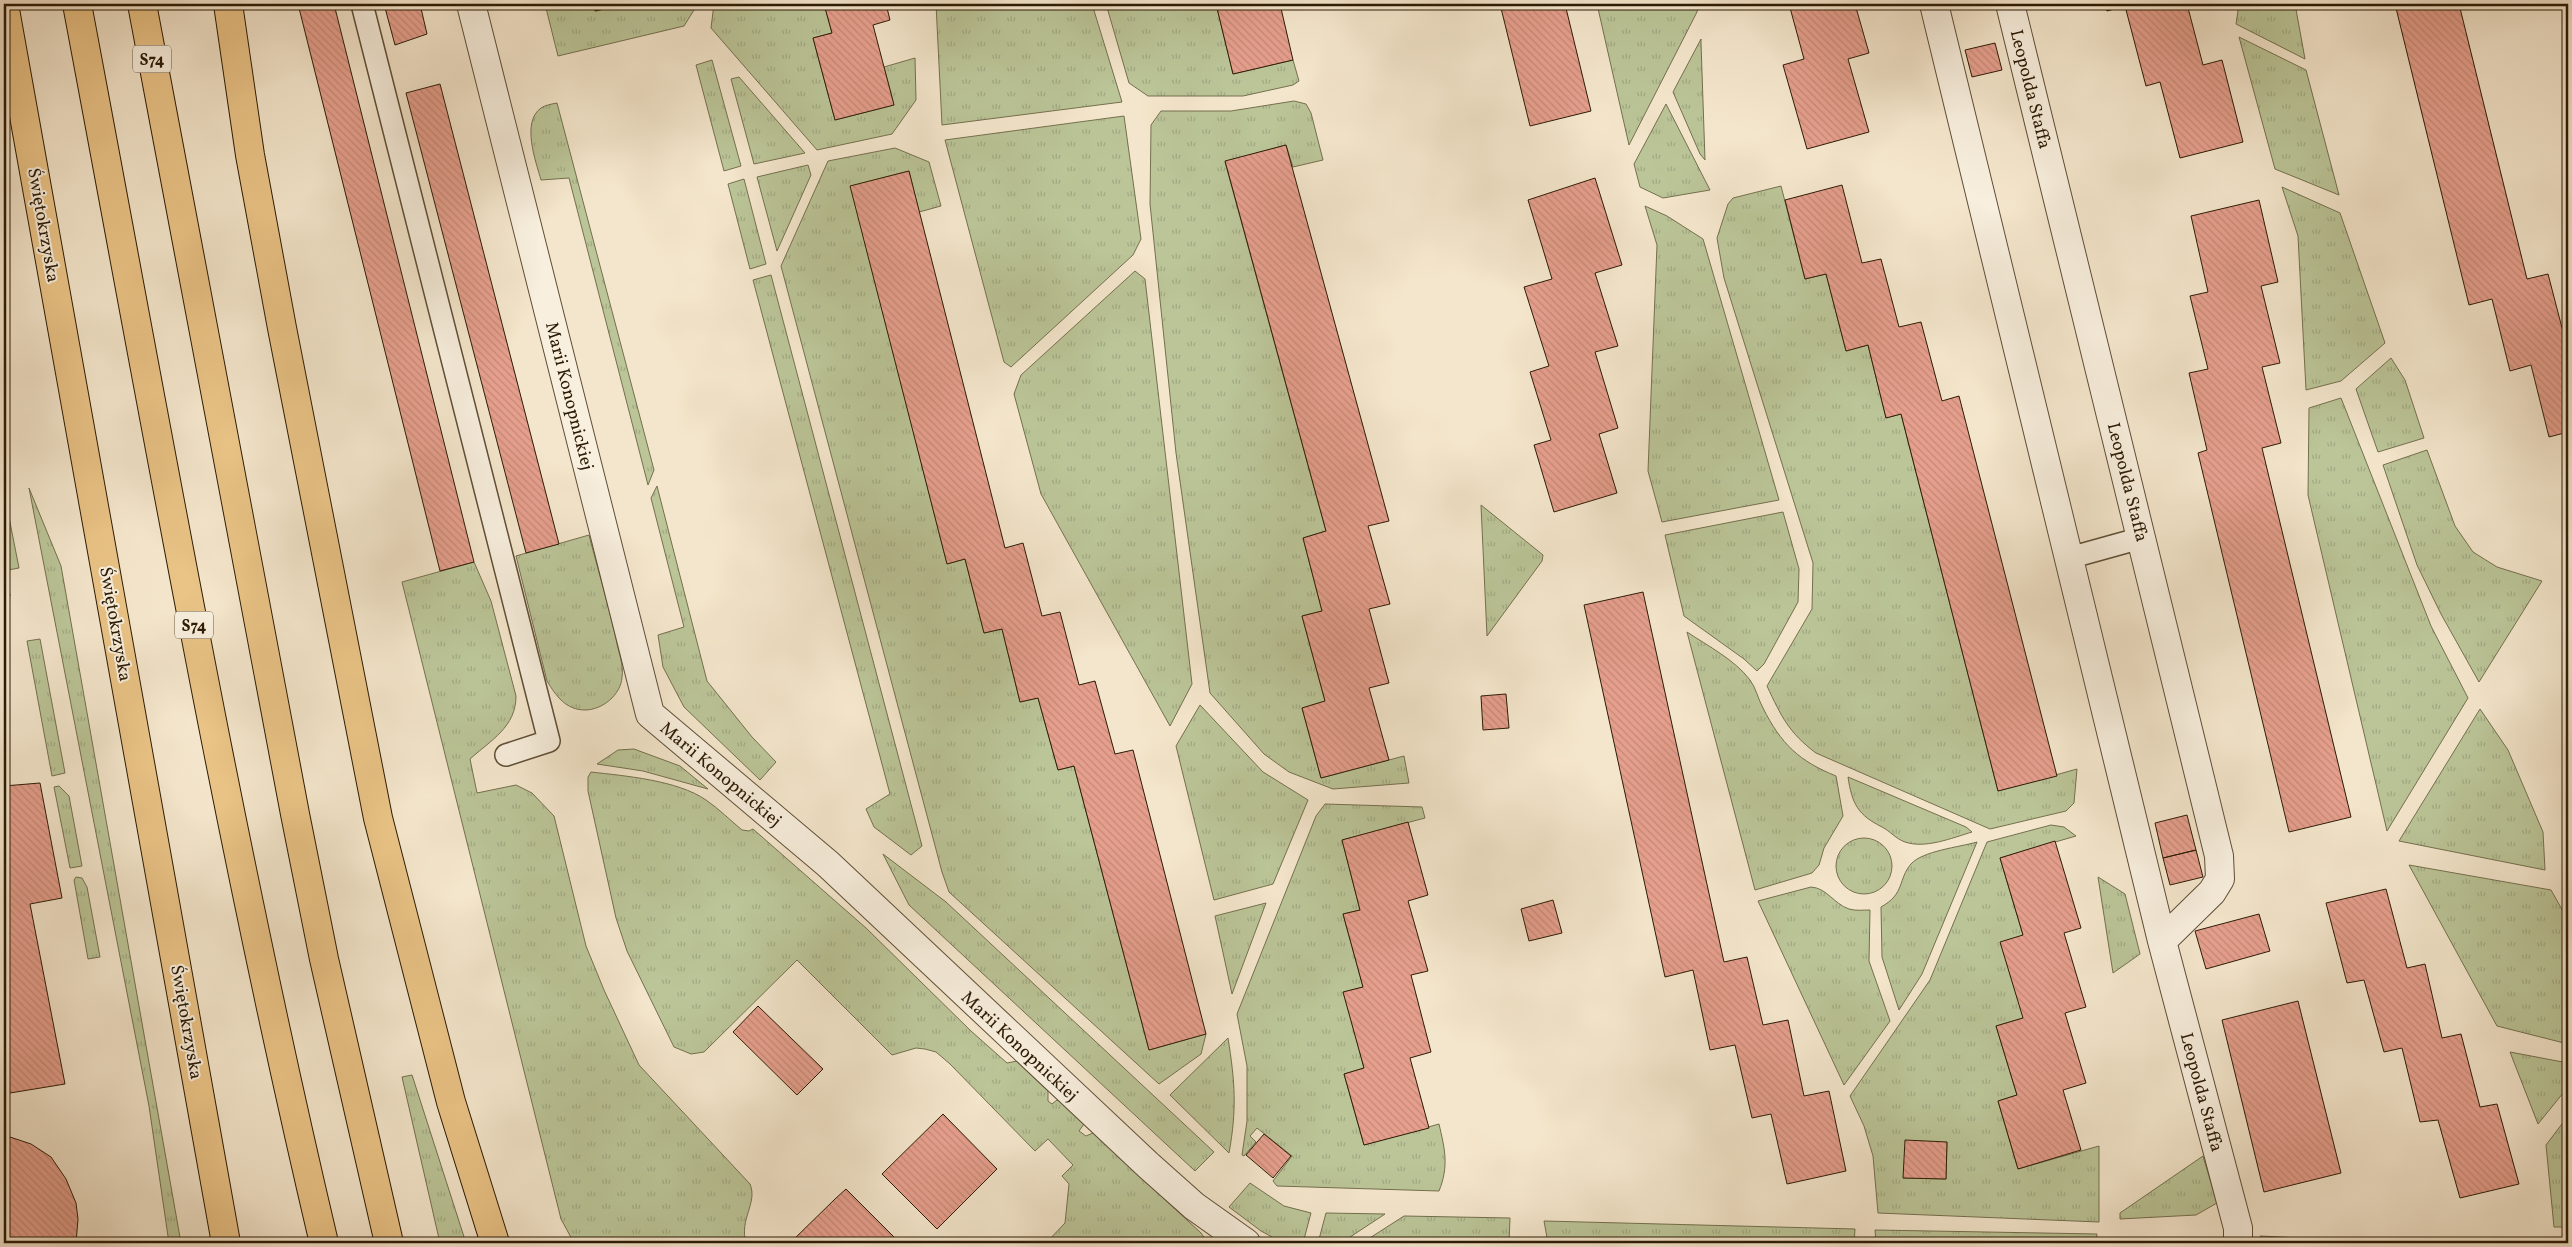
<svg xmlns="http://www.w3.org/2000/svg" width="2572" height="1247" viewBox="0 0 2572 1247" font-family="Vollkorn,serif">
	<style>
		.grass { fill: url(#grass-tufts); stroke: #74704e; fill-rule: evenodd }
		.building { fill: url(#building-back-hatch); stroke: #2c1b05 }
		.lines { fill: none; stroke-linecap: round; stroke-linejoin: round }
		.lane-casing { stroke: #5e4e37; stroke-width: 24 }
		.street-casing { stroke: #5e4e37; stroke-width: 30 }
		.primary-casing { stroke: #2c1b05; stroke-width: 30 }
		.highway-casing { stroke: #2c1b05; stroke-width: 30 }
		.lane { stroke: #f8efde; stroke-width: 21 }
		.street { stroke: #f8efde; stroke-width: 28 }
		.primary { stroke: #eac386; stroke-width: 28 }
		.highway { stroke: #eac386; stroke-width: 28 }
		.labels { text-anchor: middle; stroke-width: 4; stroke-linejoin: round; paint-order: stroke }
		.shield { fill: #f8efde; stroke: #695b46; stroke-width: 1 }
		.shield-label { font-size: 16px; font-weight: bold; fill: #2c1b05 }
		.street-label { font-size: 18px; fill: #2c1b05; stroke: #f8efde }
	</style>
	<defs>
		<pattern id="grass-tufts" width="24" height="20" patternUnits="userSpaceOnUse" patternTransform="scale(1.25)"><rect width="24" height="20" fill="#bbc598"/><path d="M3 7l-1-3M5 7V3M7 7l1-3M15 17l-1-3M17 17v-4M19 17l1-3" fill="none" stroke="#a1a982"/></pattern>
		<pattern id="building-back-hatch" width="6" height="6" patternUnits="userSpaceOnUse" patternTransform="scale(1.25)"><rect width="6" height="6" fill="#e69f8d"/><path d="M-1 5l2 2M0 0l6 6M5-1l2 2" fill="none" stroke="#c58878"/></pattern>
	</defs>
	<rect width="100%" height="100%" fill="#f4e6cc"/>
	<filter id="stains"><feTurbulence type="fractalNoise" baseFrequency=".004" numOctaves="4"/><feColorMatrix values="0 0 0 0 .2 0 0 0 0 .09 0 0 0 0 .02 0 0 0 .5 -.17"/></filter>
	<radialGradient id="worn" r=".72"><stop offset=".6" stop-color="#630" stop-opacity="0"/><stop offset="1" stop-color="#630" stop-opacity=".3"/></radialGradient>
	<path class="grass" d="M545,4h49l2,7 29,-7h69v6l-10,16 -126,30z
		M714,4h110l8,29 -19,5 22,82 59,-15 -10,-38 31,-9 1,42 -24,34 -75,16 -106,-122z
		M936,4h156l30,98 -180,23z
		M1106,4h110l17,70 60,-14 6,21 -6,4 -50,11h-95l-19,-13z
		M1597,4h101l-1,8 -68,133z
		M2239,4h56l10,55 -69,-35z
		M2239,37l67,33 33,125 -64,-26z
		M1701,39v4l4,117 -5,-6 -27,-62z
		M712,60l29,106 -17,5 -28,-106z
		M739,77l66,76 -51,11 -23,-85z
		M1294,101l12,3 5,9 12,47 -30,7 -7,-22 -61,17 101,369 -23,7 19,73 -20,5 23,85 -23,7 19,70 83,-22 5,27 -76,6 -44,-17 -25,-18 -54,-61 -34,-240 -26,-249 1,-79 10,-14h70z
		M557,103l97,367 -6,15 -79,-307 -28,2c-5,-18 -20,-58 0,-72 4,-3 11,-4 16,-5z
		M1666,104l44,86 -47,8 -23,-11 -6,-23z
		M1124,116l17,123 -8,16 -122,112 -7,-5 -59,-222z
		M895,148l34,14 12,44 -22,6 -10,-41 -58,15 96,378 18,-5 19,74 18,-4 18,73 18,-4 20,72 16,-4 75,284 57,-16 -5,20 -42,30 -210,-192 -7,-20 -161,-606 47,-105z
		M808,165l3,10 -34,76 -20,-74z
		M744,179l22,85 -16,5 -22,-85z
		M1781,186l24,93 21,-5 20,77 22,-6 18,73 15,-4 97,377 79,-22 -3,34 -8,8 -76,18 -174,-76c-27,-20 -35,-37 -49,-67l45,-77 1,-46 -89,-285 -7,-40 11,-34 5,-6z
		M2282,187l58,26 45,130 -44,38 -35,9 -8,-154z
		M1645,206l22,10 36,23 76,261 -117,22 -14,-51 9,-226z
		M1135,271l10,8 47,405 -22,42 -129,-232 -27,-100 7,-19z
		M771,275l151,571 -11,9 -37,-28 -8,-18 24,-15 -137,-514z
		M2391,358l14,22 19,58 -46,14 -22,-63z
		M2341,398l90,228 37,72 -81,133 -79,-336 1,-87z
		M2427,450l28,76 18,26 24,15 45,14 -63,101 -38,-68 -24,-49 -34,-100z
		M657,486l50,195 45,56 24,25 -16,18 -76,-73 -21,-40 -5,-32 26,-8 -33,-129z
		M29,488l32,78 120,677h-12l-20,-137z
		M4,502h2l13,66 -11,2 -4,-23z
		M1481,505l62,50 -1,6 -55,75z
		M1783,512l16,57 -1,33 -34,62 -7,7 -13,-12 -60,-43 -19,-81z
		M589,535c9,35 19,69 27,104 2,12 8,26 6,38 -1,18 -20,33 -37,33 -19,0 -29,-14 -38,-29l-31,-125z
		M474,562l17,39 25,95c0,31 -25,44 -46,63l7,34 39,-8 16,8 22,23 32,130 18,44 35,75 111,119c8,19 -11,35 -4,59h-172l-13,-24 -159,-637z
		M1687,632c21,14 48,28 63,48 6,8 8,19 13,28 18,36 36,53 73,68l7,40 -19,32 -5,17 -7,8 -57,17z
		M40,639l25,134 -13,3 -25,-135z
		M1200,705l63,67 45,28 -35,84 -59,16 -38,-154z
		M2480,709l28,41 35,82 2,38 -146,-29z
		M634,749l46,17 28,23 -65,-18 -46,-7 21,-14z
		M591,772c34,4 86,8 115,28 13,9 24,20 36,30l7,1 4,-2 113,99 105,103 36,32 10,-2 31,30v10l4,3 5,-4 4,2 23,22 -5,7 7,5 7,-3 108,100 7,10h-148l-3,-2 -11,2 19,-20 4,-39 -7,-8 11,-11 -25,-26 -13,12 -85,-87 -14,-12 -11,-3 -9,-1 -24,7 -95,-95 -93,92 -13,2 -17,-7 -47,-96 -11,-33 -28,-127v-14z
		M1848,777l118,50 6,5c-20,6 -47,17 -67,10 -9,-3 -15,-11 -23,-15 -24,-12 -30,-23 -34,-50z
		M59,786l10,10 13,70 -12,2 -16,-81z
		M1325,804l97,3 3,11 -83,22 18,70 -17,4 20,73 -19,5 20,76 -20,6 20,71 75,-21c6,26 10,42 0,67l-162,-5 -4,-5 19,-25 -35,-28 -7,8 6,6 -12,14 -2,-1 5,-34v-55l-10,-52 79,-198z
		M2051,825l13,2 12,9 -76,22 23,77v83l-27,8 21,69 -19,6 20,68 81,-23v76l-221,-9 -5,-57 -9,-30 -14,-30 80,-116 57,-138zM1947,1142l-1,37 -43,-1z
		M1836 866a28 28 0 1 1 56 0a28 28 0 1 1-56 0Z
		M1977,842l-55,132 -23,36 -17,-53 -1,-50c24,-13 17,-28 30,-43 11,-13 49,-17 66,-22z
		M883,854l63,48 268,250 -19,19 -286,-266z
		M2409,865l142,25 17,30v124l-71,-18z
		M76,877l6,1 5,9 13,70 -12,2 -14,-79z
		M2098,877l27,17 15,60 -27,19z
		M1811,887c16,1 23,17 38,22 7,2 14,1 21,1l-1,51 21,60 -46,64 -86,-184z
		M1266,903l-34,91 -17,-78z
		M1228,1038c7,44 9,71 1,115l-59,-58z
		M2510,1052l58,11v24l-30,37z
		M412,1075l54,168h-26l-38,-166z
		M2568,1116v111h-14l-8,-82z
		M2203,1156l14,47 -21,12 -76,4v-6z
		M1250,1183l34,23 27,7 -8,30h-20l-22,-12 -32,-24z
		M1326,1213l59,1 -44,29h-23z
		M1404,1216l106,2 -1,25h-147z
		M1544,1221l311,8 -1,14h-143l-83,-3v3h-80z
		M1875,1230l222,4 -1,9h-220z
		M2260,1236l142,7h-141z
		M2114,1239l110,1 1,3h-111z"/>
	<path class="building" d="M298,4h36l140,558 -34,9z
		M384,4h36l7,30 -32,11z
		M594,4h31l-30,7z
		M824,4h62l4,16 -17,5 21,80 -59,15 -22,-82 19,-5z
		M1216,4h64l13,56 -60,14z
		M1500,4h65l26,107 -61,15z
		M1789,4h66l14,49 -21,6 21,73 -62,17 -24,-84 21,-6z
		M2105,4h82l16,61 19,-5 21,82 -63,16 -20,-76 -14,4 -21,-80 -18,5z
		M2395,4h64l68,275 21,-5 20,77v83v-2l-19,5 -18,-72 -21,6 -18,-72 -23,6z
		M1995,43l7,27 -30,7 -7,-27z
		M440,84l119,460 -33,9 -120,-460z
		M1286,145l103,376 -21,5 22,78 -21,5 20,74 -20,5 20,72 -68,18 -19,-70 23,-7 -23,-85 20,-5 -19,-73 23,-7 -101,-370z
		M909,171l96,377 18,-5 19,73 18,-4 19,73 16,-4 20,73 18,-4 73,284 -57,16 -75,-284 -16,4 -20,-72 -18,4 -18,-73 -18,4 -19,-74 -18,5 -97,-378z
		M1595,178l27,87 -27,8 23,73 -23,6 23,76 -19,6 18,59 -63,19 -20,-67 17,-5 -21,-68 19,-6 -25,-79 28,-8 -24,-79z
		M1842,185l20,78 19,-4 18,68 22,-5 21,79 17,-5 98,380 -59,15 -97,-377 -15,4 -18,-73 -22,6 -20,-77 -21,5 -20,-79z
		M2259,200l19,82 -17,4 19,77 -18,4 19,76 -19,5 89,369 -62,15 -91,-379 9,-3 -18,-77 19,-4 -18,-73 18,-4 -17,-76z
		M4,563l6,33 -6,1z
		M1643,592l81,370 23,-5 16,68 25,-5 16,76 25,-5 17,80 -59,13 -16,-70 -19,4 -17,-73 -25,5 -17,-80 -28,7 -81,-372z
		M1506,694l3,34 -26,2 -2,-34z
		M40,783l22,115 -32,6 35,180 -61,10v-308z
		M2187,815l9,35 -33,8 -8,-35z
		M1408,822l20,73 -20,6 20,70 -17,4 20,77 -21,6 19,70 -65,17 -20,-71 20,-6 -21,-76 20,-5 -20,-73 17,-4 -18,-70z
		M2055,841l26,87 -17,5 22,74 -21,6 21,70 -23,7 18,60 -63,19 -20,-68 19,-6 -21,-69 27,-8 -23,-76 23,-7 -23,-77z
		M2196,850l7,27 -33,8 -7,-27z
		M2386,889l21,79 18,-4 17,74 19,-4 19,73 17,-3 22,80 -59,14 -22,-78 -18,2 -18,-74 -18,4 -20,-72 -17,3 -21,-80z
		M1553,900l9,33 -33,8 -8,-32z
		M2259,914l11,37 -64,18 -11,-38z
		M2298,1001l43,172 -77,19 -42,-172z
		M758,1006l65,63 -26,26 -64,-63z
		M943,1114l54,55 -60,60 -55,-55z
		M1264,1134l27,22 -18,22 -27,-23z
		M4,1135l27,9 20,13 15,22 10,24 2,16 -2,24h-72z
		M1905,1140l42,2 -1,37 -43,-1z
		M846,1189l54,54h-110l45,-44z"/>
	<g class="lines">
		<g class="lane-casing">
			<path id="lane" d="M362,4l187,737 -43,14
				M2069,558l72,-20"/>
		</g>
		<g class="street-casing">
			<path id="street" d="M471,4l179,710 178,150 320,301 46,41 52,37
				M1934,4l228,937 76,287v15
				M2010,4l209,852 1,23 -8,13 -50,49"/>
		</g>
		<g class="primary-casing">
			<path id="primary" d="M4,4l222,1239"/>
		</g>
		<g class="highway-casing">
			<path id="highway" d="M77,4c78,414 150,829 247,1239
				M142,4l153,810 29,145 65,284
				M228,4l22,151 32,173 96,490 73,284 44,141"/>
		</g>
		<use href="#lane" class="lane"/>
		<use href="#street" class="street"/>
		<use href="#primary" class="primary"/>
		<use href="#highway" class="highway"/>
	</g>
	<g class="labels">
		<g class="shield">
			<rect x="133" y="45.5" width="38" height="27" rx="4"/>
			<rect x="175" y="611.5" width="38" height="27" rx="4"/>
		</g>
		<g class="shield-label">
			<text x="152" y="65">S74</text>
			<text x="194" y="631">S74</text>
		</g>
		<g class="street-label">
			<text transform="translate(2031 89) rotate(76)" y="6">Leopolda Staffa</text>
			<text transform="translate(44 225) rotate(80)" y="6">Świętokrzyska</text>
			<text transform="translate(570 396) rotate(76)" y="6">Marii Konopnickiej</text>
			<text transform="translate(2128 482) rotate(76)" y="6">Leopolda Staffa</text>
			<text transform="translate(116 624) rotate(80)" y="6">Świętokrzyska</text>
			<text transform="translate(721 774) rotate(40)" y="6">Marii Konopnickiej</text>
			<text transform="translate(187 1022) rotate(80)" y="6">Świętokrzyska</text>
			<text transform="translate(1020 1046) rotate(43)" y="6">Marii Konopnickiej</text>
			<text transform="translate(2202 1092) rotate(75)" y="6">Leopolda Staffa</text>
		</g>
	</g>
	<rect width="2572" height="1247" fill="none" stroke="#f4e6cc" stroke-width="20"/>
	<rect x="5" y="5" width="2562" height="1237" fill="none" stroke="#2c1b05" stroke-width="2.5"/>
	<rect x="10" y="10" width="2552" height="1227" fill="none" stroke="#2c1b05"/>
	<rect width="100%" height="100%" filter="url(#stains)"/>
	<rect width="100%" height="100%" fill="url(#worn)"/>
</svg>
